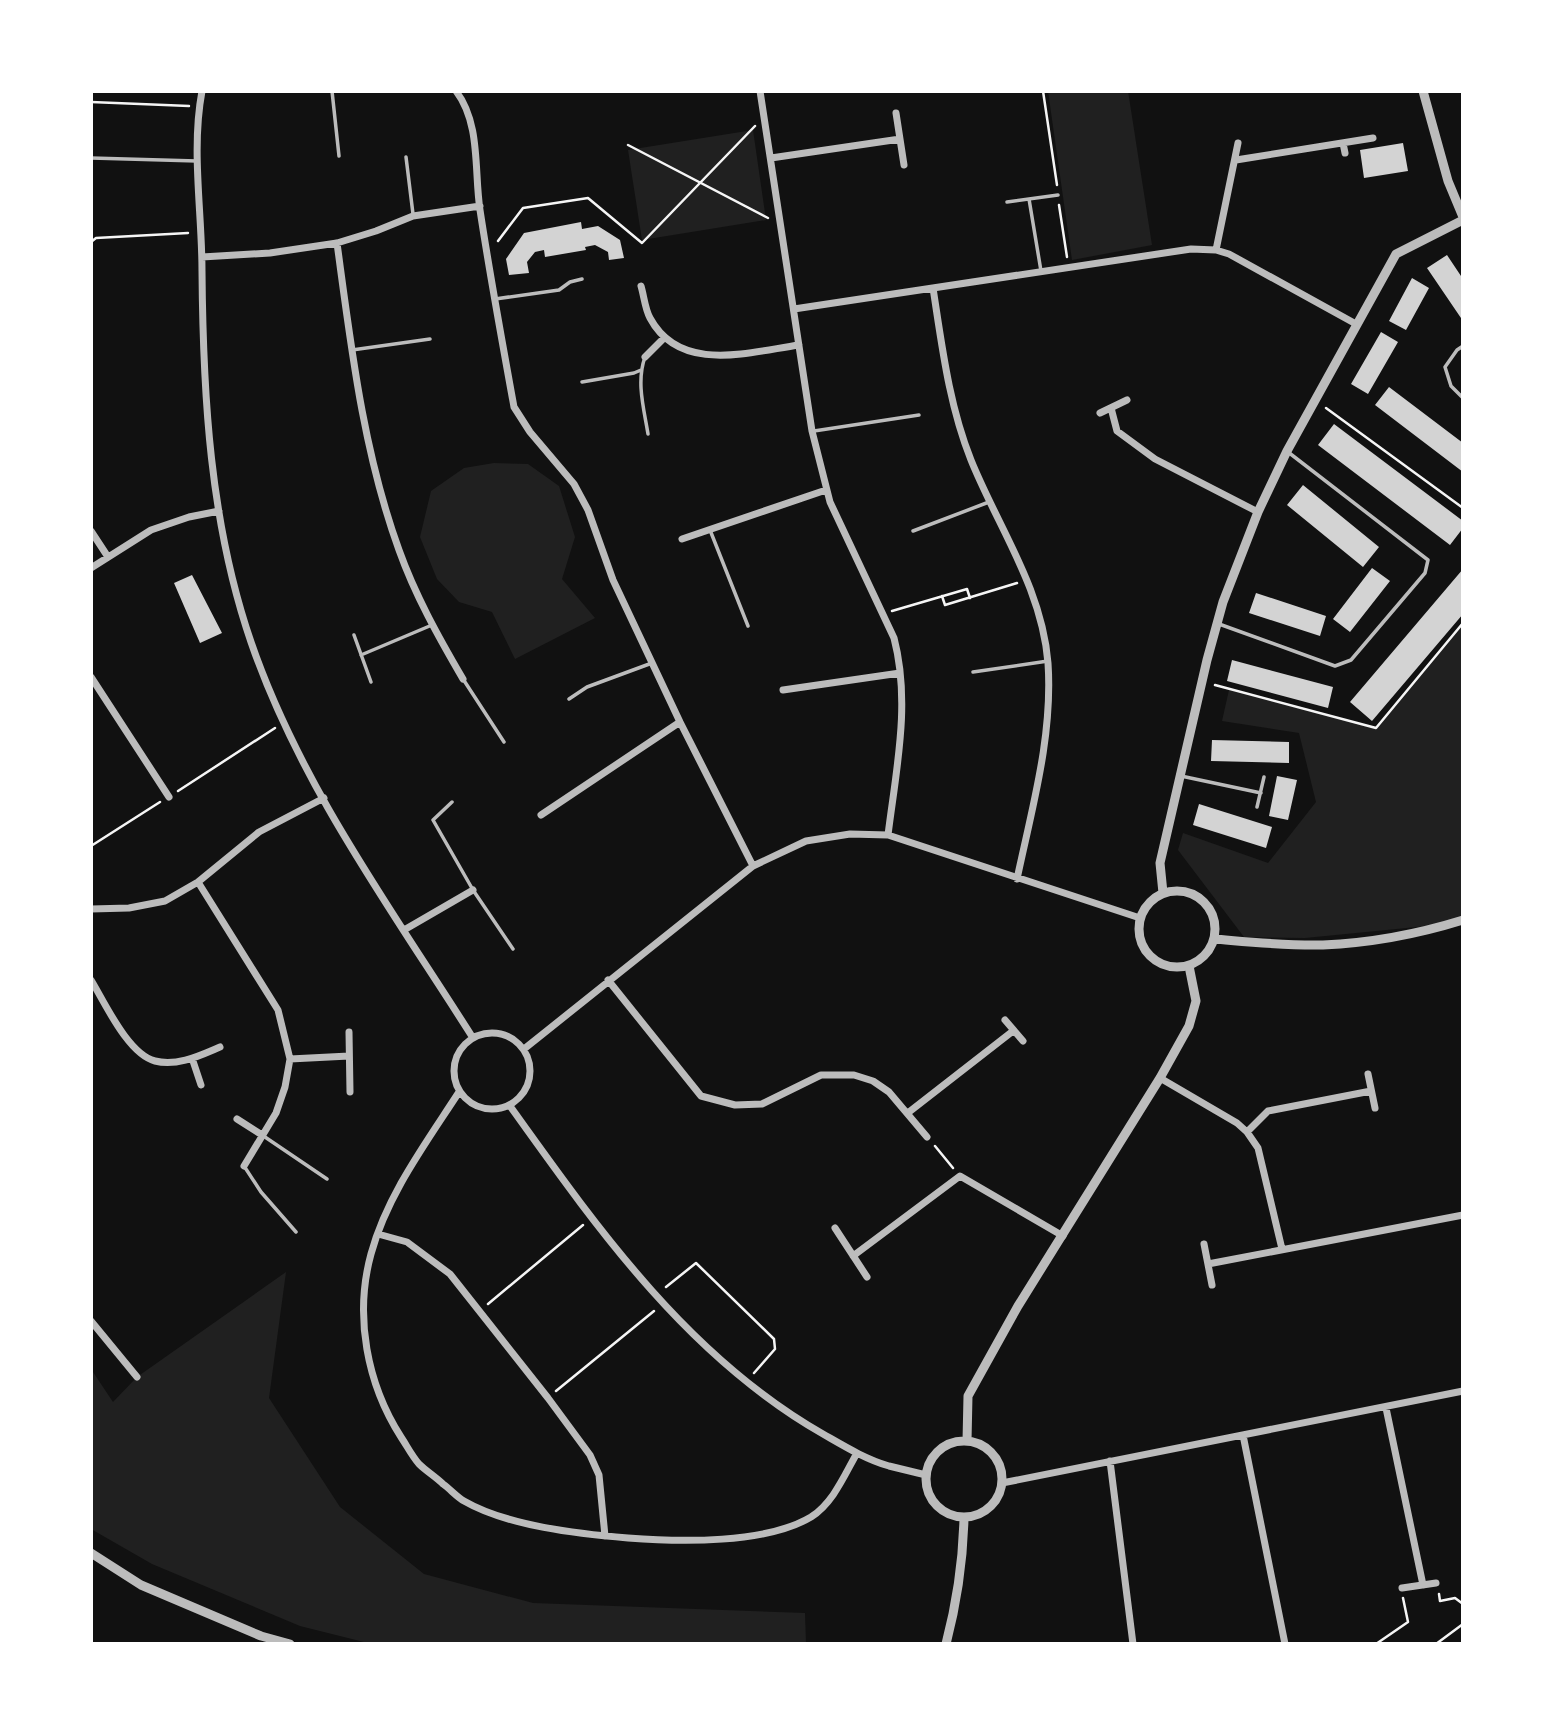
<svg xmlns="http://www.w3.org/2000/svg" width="1554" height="1735" viewBox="0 0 1554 1735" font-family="'Nunito Sans',sans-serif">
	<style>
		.green { fill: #202020 }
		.building { fill: #d3d3d3 }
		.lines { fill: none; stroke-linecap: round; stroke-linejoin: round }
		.path { stroke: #f5f5f5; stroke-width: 2.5 }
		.service { stroke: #bcbcbc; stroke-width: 3.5 }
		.minor { stroke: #bcbcbc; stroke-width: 7 }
		.tertiary { stroke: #bcbcbc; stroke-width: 9 }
	</style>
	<rect width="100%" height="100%" fill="#111"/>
	<path class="green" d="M1048,91h80l24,154 -80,15z
		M753,130l13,90 -124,20 -14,-90z
		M494,463l34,1 31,22 16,51 -13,42 33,39 -80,41 -23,-47 -33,-10 -22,-23 -17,-42 11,-46 33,-23z
		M1463,621v294l-26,10 -132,13 -61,-1 -66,-87 5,-17 85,30 48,-61 -17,-69 -77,-12 7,-31 146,38z
		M286,1272l-17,126 71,109 84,67 109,29 272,10 1,31h-434l-72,-18 -148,-62 -61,-35v-160l22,33 24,-25z"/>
	<path class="building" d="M1403,143l5,28 -44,7 -4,-28z
		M581,222l1,7 16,-3 22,14 4,18 -15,2 -1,-8 -13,-7 -10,2 1,3 -41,7 -1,-7 -9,2 -8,10 2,11 -20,2 -3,-16 18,-26z
		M1447,255l16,24v42l-36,-53z
		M1412,278l17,10 -23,42 -17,-9z
		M1381,332l17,10 -30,52 -17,-10z
		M1389,387l74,56v29l-88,-67z
		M1334,424l129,97v7l-13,17 -132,-100z
		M1303,485l76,62 -16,20 -76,-62z
		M1372,568l18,13 -40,51 -17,-13z
		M1463,569v45l-91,107 -22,-19z
		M192,575l30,58 -22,10 -26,-60z
		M1256,593l70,23 -6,20 -71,-23z
		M1232,660l101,27 -5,21 -101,-27z
		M1212,740l77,2v21l-78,-2z
		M1277,776l20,4 -9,40 -19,-4z
		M1199,804l73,23 -6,21 -73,-23z"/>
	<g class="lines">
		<path class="path" d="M1043,91l14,94
			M91,102l98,4
			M628,145l140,73
			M1059,205l8,52
			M498,241l25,-33 65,-10 54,45 113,-117
			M91,242l5,-4 92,-5
			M1326,408l137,100
			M942,596l3,9 72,-22
			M892,611l75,-22 3,9
			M1215,685l161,43 87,-105
			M178,791l97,-63
			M91,846l69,-44
			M935,1146l18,22
			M666,1287l30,-24 78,76 1,10 -21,24
			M488,1304l95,-79
			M556,1391l98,-80
			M1439,1594l1,7 15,-3 8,6
			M1376,1644l32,-22 -5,-24
			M1436,1644l27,-20"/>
		<path class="service" d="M332,91l7,65
			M406,157l7,57
			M91,158l106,3
			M1029,199l12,72
			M1007,202l51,-7
			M495,299l64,-9 11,-8 12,-3
			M1463,346l-6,4 -12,17 6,19 12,12
			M352,350l78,-11
			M645,357c-9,25 -1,52 3,77
			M582,382l52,-9 7,-3
			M814,431l105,-16
			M710,530l38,96
			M913,531l76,-29
			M1219,624l116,42 16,-6 74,-87 3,-13 -140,-108
			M354,635l17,47
			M361,655l71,-30
			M973,672l75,-11
			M463,679l41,63
			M569,699l18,-12 65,-24
			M1181,776l80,17
			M452,802l-19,18 40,70 40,59
			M1257,807l7,-30
			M262,1135l65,44
			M244,1166l17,26 35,40"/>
		<path class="minor" d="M202,91c-11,59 0,120 0,180 1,124 8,252 49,371 49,143 141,268 222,396
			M456,91c25,33 18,80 24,119 10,66 22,131 34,197l16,25 44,52 14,26 25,70 67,142 73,144
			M760,91l52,340 18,71 64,136c17,65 2,132 -6,197
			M896,113l8,52
			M1343,143l2,10
			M771,158l129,-19
			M1236,160l137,-22
			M337,243c14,103 26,208 62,307 16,45 40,88 64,129
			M1216,250l22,-107
			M202,257l68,-4 67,-10 39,-12 37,-15 67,-10
			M641,286c3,10 4,23 9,32 30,56 99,34 149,27
			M933,288c9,58 16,117 38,172 27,67 71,128 77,203 5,73 -16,145 -31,216
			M794,309l397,-60 25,1 13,4 127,70
			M645,357l19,-19
			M1111,408l6,23 38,28 103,53
			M1100,413l27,-13
			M91,531l17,26
			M682,539l144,-49
			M91,568l60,-38 38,-13 30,-6
			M91,677l78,120
			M783,690l117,-17
			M541,815l139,-93
			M198,882l80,128 12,49 -5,28 -9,26 -32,53
			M91,909l38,-1 36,-7 33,-19 61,-50 65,-34
			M404,930l69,-40
			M91,980c14,23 37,74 64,81 22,6 46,-6 65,-14
			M608,980l93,116 34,9 27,-1 59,-29h33l19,6 16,11 38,45
			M1005,1020l18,21
			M349,1032l1,60
			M454 1071a38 38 0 1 1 76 0a38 38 0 1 1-76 0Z
			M524,1049l229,-183 53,-25 44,-7 38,1 252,83
			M192,1058l9,27
			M290,1059l59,-3
			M1368,1074l7,34
			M1160,1078l77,45 10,9 11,16 24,101
			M459,1092c-33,51 -72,103 -88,162 -17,62 -4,130 30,183 6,9 11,19 18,27 7,7 17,13 24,20 7,5 14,13 21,17 43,25 115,33 164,37 52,4 138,6 183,-21 22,-14 33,-41 46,-64
			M510,1106c88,123 178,251 313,328 21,12 42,25 66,32 12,3 25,6 37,9
			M909,1112l104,-81
			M237,1119l25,16
			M1247,1132l21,-21 103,-20
			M835,1228l32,49
			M378,1234l29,8 43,32 98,124 42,57 9,20 6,61
			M1204,1244l8,41
			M853,1256l107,-80 103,60
			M1208,1264l255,-49
			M91,1321l46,56
			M1386,1408l37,177
			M1243,1435l42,209
			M1110,1461l23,183
			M1002,1483l461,-92
			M1402,1588l34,-5"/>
		<path class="tertiary" d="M1423,91l25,90 15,36
			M1139 929a38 38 0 1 1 76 0a38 38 0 1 1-76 0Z
			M1163,893l-3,-30 47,-203 16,-58 35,-90 29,-61 109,-197 67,-34
			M1214,939c36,3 73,7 109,6 47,-2 95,-11 140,-25
			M926 1479a38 38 0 1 1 76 0a38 38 0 1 1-76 0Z
			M967,1441l1,-45 50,-90 142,-228 29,-52 7,-25 -7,-35
			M91,1553l50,32 120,51 29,8
			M946,1644c11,-42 17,-83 18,-126"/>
	</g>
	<rect width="1554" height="1735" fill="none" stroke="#ffffff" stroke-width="186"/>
</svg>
